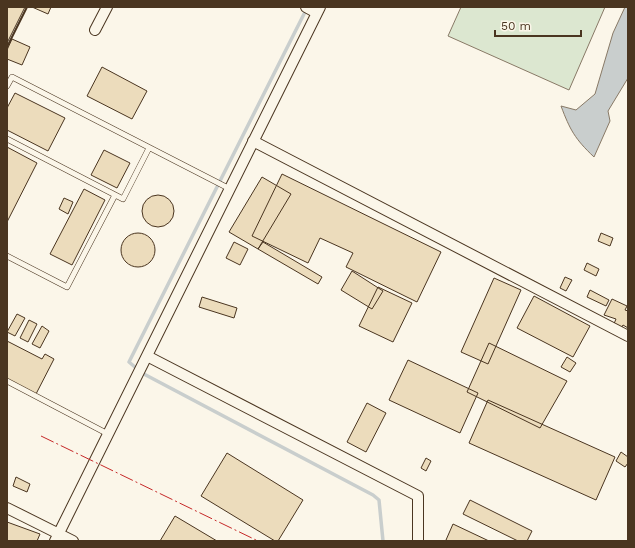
<svg xmlns="http://www.w3.org/2000/svg" width="635" height="548" viewBox="0 0 635 548" font-family="'Work Sans',sans-serif">
	<style>
		.green { fill: #dce7d0; stroke: #887966 }
		.water { fill: #c9cecd; stroke: #887966 }
		.lines { fill: none; stroke-linecap: round; stroke-linejoin: round }
		.stream { stroke: #c9cecd; stroke-width: 3.5 }
		.building { fill: #ecdcbc; stroke: #4a3520 }
		.service-casing { stroke: #4a3520; stroke-width: 6 }
		.minor-casing { stroke: #4a3520; stroke-width: 12 }
		.service { stroke: #fbf6e9; stroke-width: 5 }
		.minor { stroke: #fbf6e9; stroke-width: 10 }
		.wall { stroke: #4a3520; stroke-width: 2 }
		.power { stroke: #c62828; stroke-width: 1; stroke-dasharray: 14 3 2 3; stroke-linecap: butt }
	</style>
	<rect width="100%" height="100%" fill="#fbf6e9"/>
	<path class="green" d="M461,7h144l-36,83 -121,-54z"/>
	<path class="water" d="M625,7h3v71l-20,33 2,10 -16,36c-19,-18 -24,-27 -33,-51l15,4 19,-16 18,-61z"/>
	<g class="lines">
		<path class="stream" d="M307,8l-178,354 13,11 231,122 6,5 4,41"/>
	</g>
	<path class="building" d="M7,7h18l-18,36z
		M32,7h19l-3,7z
		M12,39l18,8 -8,18 -15,-6v-9z
		M102,67l45,24 -15,28 -45,-23z
		M15,93l50,25 -17,33 -41,-21v-22z
		M7,147l30,16 -30,59z
		M104,150l26,13 -13,25 -26,-13z
		M282,174l159,78 -24,50 -71,-35 7,-14 -33,-15 -12,25 -56,-27z
		M262,177l29,17 -33,55 -29,-17z
		M84,189l21,11 -33,65 -22,-11z
		M142 211a16 16 0 1 1 32 0a16 16 0 1 1-32 0Z
		M64,198l9,4 -5,12 -9,-5z
		M601,233l12,5 -3,8 -12,-5z
		M121 250a17 17 0 1 1 34 0a17 17 0 1 1-34 0Z
		M234,242l14,7 -8,16 -14,-7z
		M263,242l59,35 -4,7 -60,-35z
		M587,263l12,6 -3,7 -12,-6z
		M352,271l31,20 -11,18 -31,-19z
		M565,277l7,3 -6,11 -6,-3z
		M494,278l27,12 -33,74 -27,-12z
		M378,287l34,16 -19,39 -34,-16z
		M590,290l19,10 -3,6 -19,-9z
		M534,296l56,30 -17,31 -56,-29z
		M202,297l35,11 -3,10 -35,-11z
		M612,299l15,7 -2,4 3,1v17l-5,-3 -3,5 -7,-4 3,-7 -12,-4z
		M17,314l8,4 -10,18 -8,-4z
		M29,320l8,4 -9,18 -8,-4z
		M42,326l7,5 -9,17 -8,-4z
		M7,341l35,18 3,-5 9,5 -18,35 -29,-15z
		M489,343l78,38 -27,47 -73,-36z
		M567,357l9,6 -6,9 -9,-5z
		M408,360l70,33 -18,40 -71,-33z
		M488,400l127,57 -19,43 -127,-57z
		M367,403l19,10 -20,39 -19,-10z
		M621,452l7,5v6l-3,4 -9,-6z
		M227,453l76,47 -25,41h-3l-74,-45z
		M426,458l5,3 -5,10 -5,-3z
		M16,477l14,7 -3,8 -14,-6z
		M470,500l62,31 -5,10h-9l-55,-27z
		M175,516l42,25h-57z
		M7,522l33,12 -3,7h-30z
		M453,524l36,17h-41l-2,-1z"/>
	<g class="lines">
		<g class="service-casing">
			<path id="service" d="M7,86l5,-9 218,112
				M7,139l116,60 26,-51
				M7,256l60,31 48,-92
				M7,381l101,53"/>
		</g>
		<g class="minor-casing">
			<path id="minor" d="M306,7l11,6
				M95,30l12,-23
				M253,141l375,195
				M147,356l271,140v45
				M7,508l66,33
				M55,541l265,-534"/>
		</g>
		<use href="#service" class="service"/>
		<use href="#minor" class="minor"/>
		<path class="wall" d="M7,47l20,-40"/>
		<path class="power" d="M41,436l217,105"/>
	</g>
	<rect width="635" height="548" fill="none" stroke="#4a3520" stroke-width="16"/>
	<path d="M495 30v6h86v-6" fill="none" stroke="#4a3520" stroke-width="2"/>
	<text x="501" y="30" font-size="12" fill="#4a3520" stroke="#fbf6e9" stroke-width="3" paint-order="stroke">50 m</text>
</svg>
